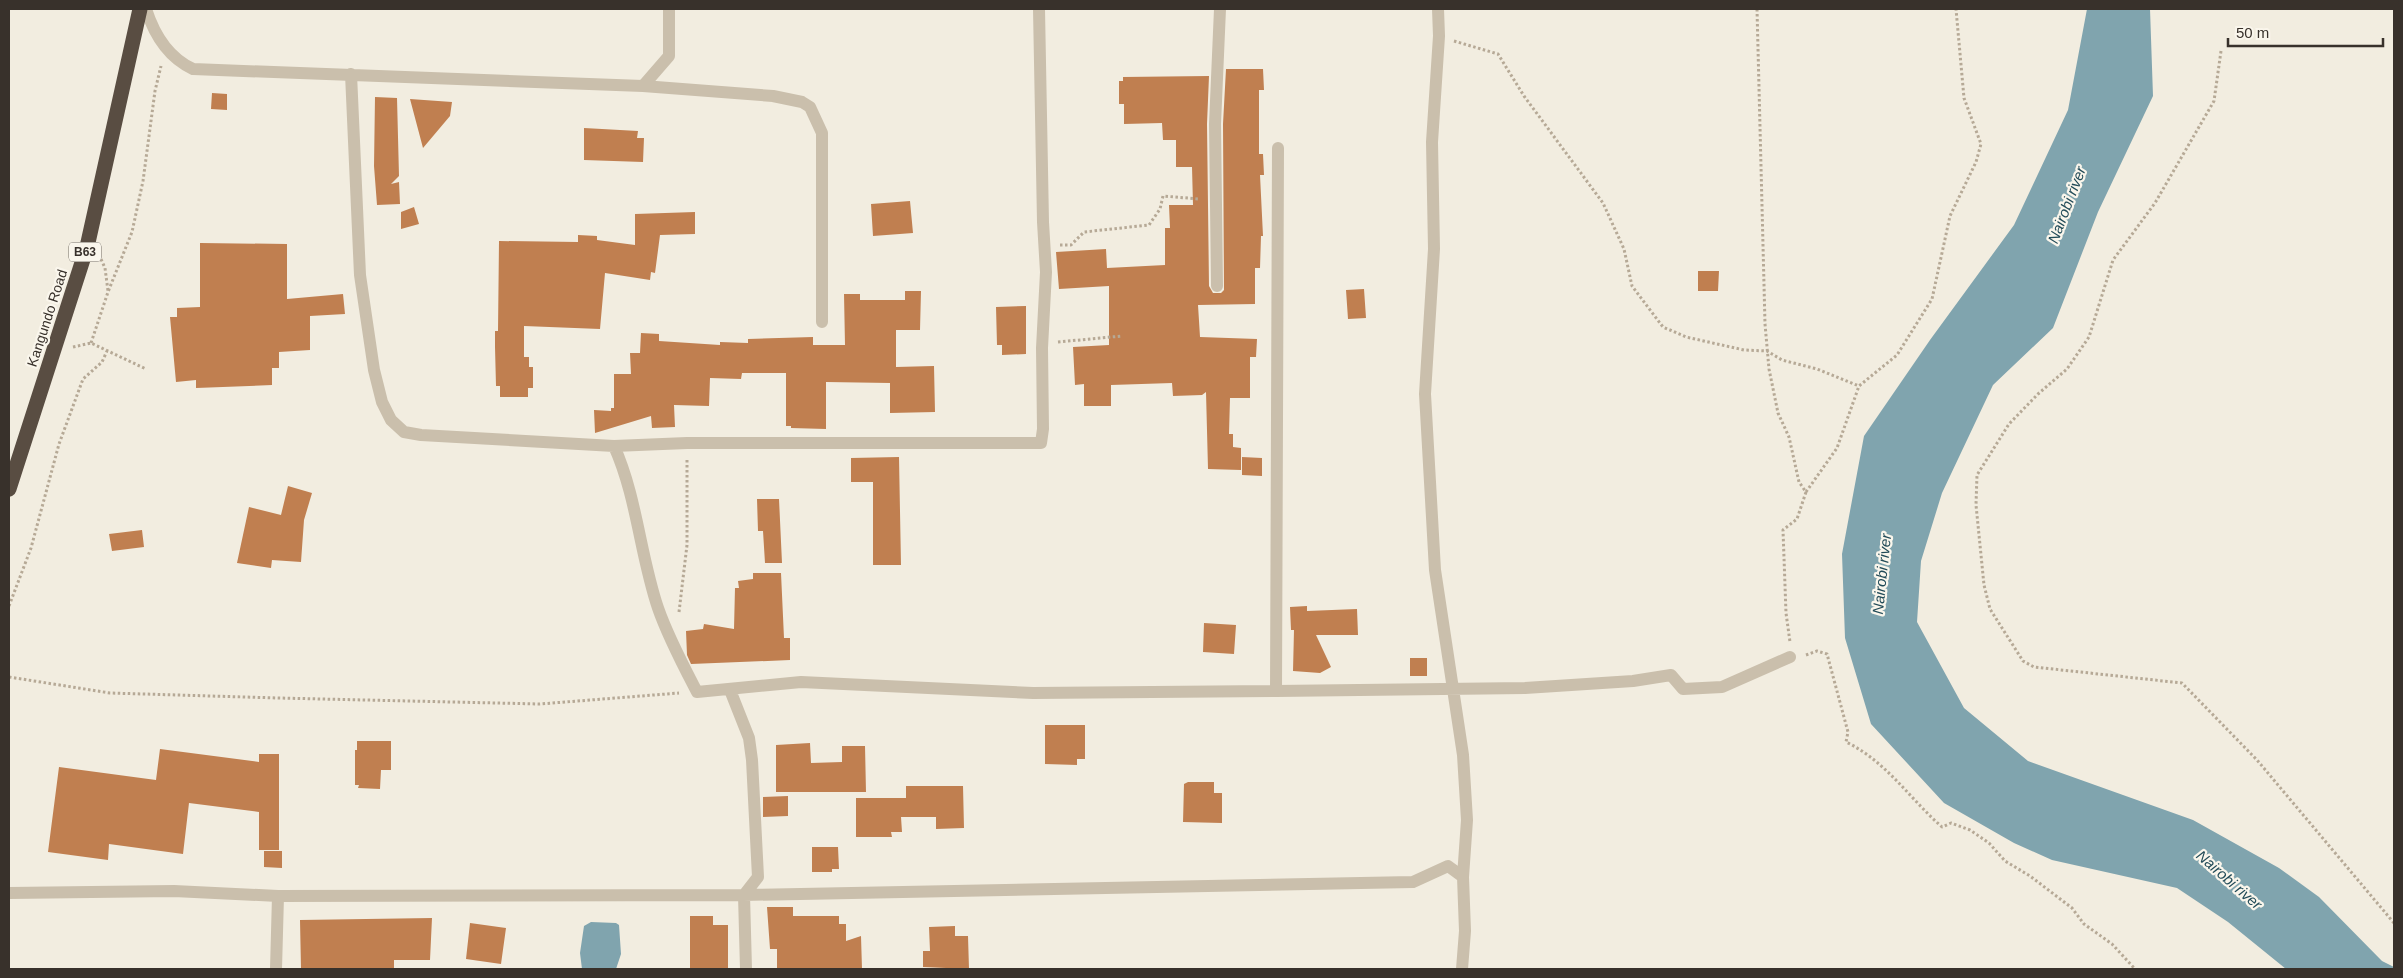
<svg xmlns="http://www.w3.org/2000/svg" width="2403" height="978" viewBox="0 0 2403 978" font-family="Helvetica,sans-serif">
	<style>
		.water { fill: #80a4ae }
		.building { fill: #c07f50 }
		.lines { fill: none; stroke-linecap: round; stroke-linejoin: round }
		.path { stroke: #b6a996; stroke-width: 3; stroke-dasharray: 2.5 2.5; stroke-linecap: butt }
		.minor { stroke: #cabfac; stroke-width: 12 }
		.highway { stroke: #594d42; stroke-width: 15 }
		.labels { text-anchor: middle; stroke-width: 4.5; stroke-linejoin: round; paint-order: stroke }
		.shield { fill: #faf6ec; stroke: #726c65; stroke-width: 1 }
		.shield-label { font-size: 12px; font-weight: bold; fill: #38312b }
		.street-label { font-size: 14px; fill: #38312b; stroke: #faf6ec }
		.water-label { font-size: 15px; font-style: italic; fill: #224b58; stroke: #faf6ec }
	</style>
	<rect width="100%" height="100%" fill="#f2ede0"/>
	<path class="water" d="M2087,9h63l3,87 -55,116 -45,116 -60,57 -51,108 -21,68 -4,61 47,86 64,53 165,59 86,48 40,29 63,64 12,6v2h-108l-58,-47 -51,-34 -125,-28 -38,-17 -70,-40 -73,-79 -26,-86 -3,-84 22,-118 66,-96 84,-115 54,-115z
		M591,922l25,1 3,2 2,29 -5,15h-34l-2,-16 4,-27z"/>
	<path class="building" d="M1226,69h37l1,21h-5v64h4l1,21h-4l3,61h-2l-1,32h-5v36l-57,1 2,32 57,2 -1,18h-6v41h-20l-1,36h4v13l8,1v22l-33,-1 -2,-77 -4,3 -29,1 -1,-13 -61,2v21h-27v-22l-9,1 -2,-38 36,-2v-59l-50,3 -3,-37 50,-3 1,19 58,-3v-37h5l-1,-23h24l-1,-38h-16v-27h-13l-1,-17 -38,1v-20h-5v-23h4v-4l86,-1 -2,48 2,162 4,7h8l3,-3 -1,-166z
		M212,93l15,1v16l-16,-1z
		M375,97l22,1 2,78 -8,8 8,-2 1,22 -23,1 -3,-39z
		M410,99l42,3 -2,14 -27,32z
		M584,128l54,3 -1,7h7l-1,24 -59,-2z
		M910,201l3,32 -40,3 -2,-32z
		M414,207l5,17 -18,5v-17z
		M695,212v22l-35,1 -5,38 -4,-1 -1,8 -45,-7 -5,56 -76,-3v31h5v10h4v21h-5v9h-28v-11h-4l-1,-39v-16h3l1,-90 79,1v-7l19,1v4l38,5v-31z
		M200,243l87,1v55l56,-5 2,20 -35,2v34l-31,2v16h-7v17l-76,3v-8l-20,2 -6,-65h7v-9l23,-1z
		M1698,271h21l-1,20h-20z
		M1364,289l2,29 -18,1 -2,-29z
		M905,291h16l-1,39h-24v37l38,-1 1,46 -45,1v-30l-64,-1v47l-35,-1v-2h-5v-53h-44l-1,6 -31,-1 -1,28 -35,-1 1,22 -23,1 -1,-12 -56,17 -1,-23 17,1v-3h3v-34h17l-1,-21h10l1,-20 18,1v7l61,4v-3l28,1v-4l65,-2v8h32l-1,-51h16v6h45z
		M1026,306v48l-24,1v-10h-5l-1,-38z
		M899,457l2,108h-28v-83h-22v-24z
		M1242,457l20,1v18l-20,-1z
		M288,486l24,7 -8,27 -3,42 -29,-2 -1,8 -34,-5 12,-56 32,8z
		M757,499h22l3,64h-17l-2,-32h-5z
		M142,530l2,17 -32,4 -3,-17z
		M753,573h28l3,65h6v22l-99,4 -4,-9 -1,-24 17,-2 1,-5 30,5 1,-41h4l-1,-7 15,-2z
		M1307,606v5l50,-2 1,26h-42l15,32 -11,6 -27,-2 1,-41h-3l-1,-23z
		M1204,623l32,2 -2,29 -31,-2z
		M1410,658h17v18h-17z
		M1045,725h40v34h-8v6l-32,-1z
		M357,741h34v29h-10l-1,19 -22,-1 1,-3h-4v-35h2z
		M810,743l1,20 31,-1v-16h23l1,46h-90v-47z
		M160,749l99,13v-8h20v96h-20v-38l-70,-9 -6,51 -74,-10 -1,16 -60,-8 11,-85 97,13z
		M1188,782h26v11h8v30l-39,-1 1,-38z
		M906,786h57l1,42 -28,1v-12h-35l1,15h-11l1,5h-36v-39h50z
		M788,796v20l-25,1v-20z
		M812,847h26l1,22h-7v3h-20z
		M264,851h18v17l-18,-1z
		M767,907h26v9h46v8h7v17l15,-5 1,33h-85v-20h-7z
		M690,916h23v9h15v44h-38z
		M432,918l-2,42h-36v9h-93l-1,-49z
		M470,923l36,5 -5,36 -35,-5z
		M955,926v10h13l1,33 -46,-2v-16h7l-1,-24z"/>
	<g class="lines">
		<path class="path" d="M1757,9l8,315 4,45 9,44 11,24 10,45 7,10 -9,27 -14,11 3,83 4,29
			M1454,41l44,13 26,42 79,107 21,46 8,37 31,41 23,10 58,13 23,1 15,9 35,9 42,17
			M2221,51l-7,50 -59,102 -42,57 -24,77 -22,32 -29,25 -29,30 -32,51 -1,30 8,80 6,24 33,52 11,6 148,16 75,77 137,163
			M1060,245h11l13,-13 65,-7 11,-16 3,-13 36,3
			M101,259l4,9 3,23
			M1058,342l64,-6
			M91,343l17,-51 24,-60 11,-51 12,-90 6,-25
			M73,347l18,-4 55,26
			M1806,492l31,-44 22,-62 38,-31 35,-56 18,-83 26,-54 5,-18 -17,-46 -8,-89
			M9,606l22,-58 28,-104 24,-65 19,-17 5,-11
			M679,612l8,-67v-86
			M1806,655l11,-4 10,3 21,78 -2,10c40,19 63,56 96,85l9,-4 19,7 19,13 16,18 25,15 42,32 12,16 28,20 23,25
			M9,677l101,16 168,5 262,6 139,-11"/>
		<path class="minor" d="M146,9c8,25 21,48 47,60l450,17 130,10 29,6 8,5 12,26v189
			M1438,9l1,27 -7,106 2,107 -9,145 10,176 28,185 4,65 -4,57
			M351,74l9,201 14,95 8,32 9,18 13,12 17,3 193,11 73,-3h354l2,-14 -1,-81 4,-76 -3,-50 -4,-213
			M643,86l26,-30v-47
			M1217,286l-2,-162 5,-115
			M614,446c23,51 26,109 44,162 10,29 25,57 39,84l104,-10 232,11 243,-2 2,-543
			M730,690l19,48 3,22 6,117 -14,18 2,74
			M1276,691l249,-3 108,-7 38,-6 12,14 39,-2 68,-30
			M9,893l165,-2 104,5 466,-1 669,-13 35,-16 15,11 2,54 -3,38
			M276,969l2,-73"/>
		<path class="highway" d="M9,489l78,-242 53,-238"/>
	</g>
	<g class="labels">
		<rect class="shield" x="69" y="242.5" width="32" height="19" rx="4"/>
		<g class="shield-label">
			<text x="85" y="256">B63</text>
		</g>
		<g class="street-label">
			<text transform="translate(47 318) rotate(-72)" y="5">Kangundo Road</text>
		</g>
		<g class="water-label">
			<text transform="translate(2067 205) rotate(-69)" y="5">Nairobi river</text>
			<text transform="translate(1882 574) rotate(-84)" y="5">Nairobi river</text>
			<text transform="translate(2229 880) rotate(41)" y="5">Nairobi river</text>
		</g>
	</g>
	<rect width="2403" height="978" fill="none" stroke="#38312b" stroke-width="20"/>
	<path d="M2228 38v8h155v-8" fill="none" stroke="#38312b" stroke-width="2.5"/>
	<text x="2236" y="38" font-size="15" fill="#38312b" stroke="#faf6ec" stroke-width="4" paint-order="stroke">50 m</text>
</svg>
